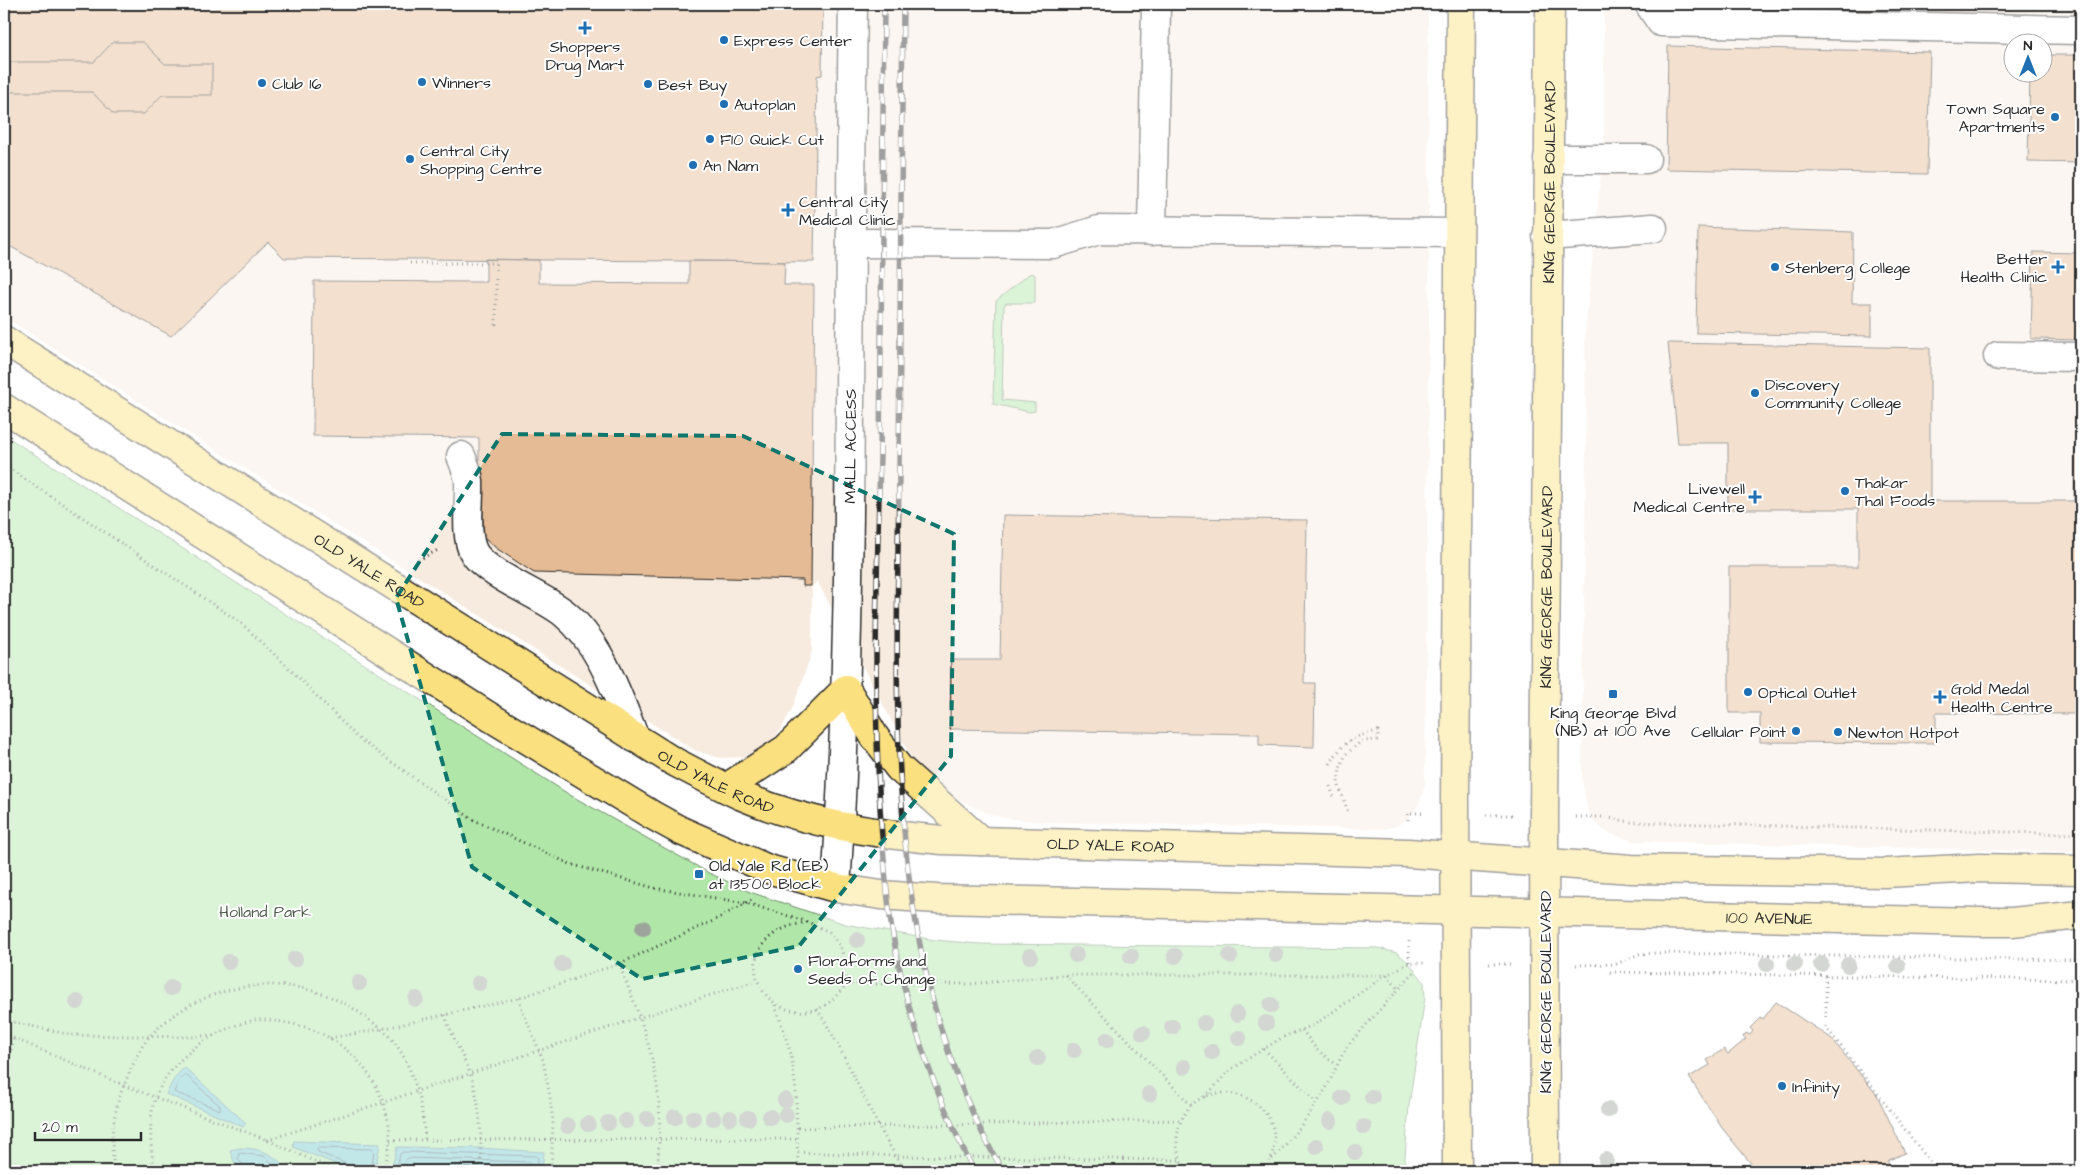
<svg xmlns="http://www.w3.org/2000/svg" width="2085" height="1175" viewBox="0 0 2085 1175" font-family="'Architects Daughter',sans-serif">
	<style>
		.built { fill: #f7ebdf; fill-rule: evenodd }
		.green { fill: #b0e7a9; stroke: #6e896a }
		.water { fill: #78c9cf; stroke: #598a8d }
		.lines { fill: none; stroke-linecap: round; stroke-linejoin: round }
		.shore { stroke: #4a6a6d; stroke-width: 1 }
		.building { fill: #e4bb94; stroke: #2b2b2b }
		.minor-casing { stroke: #2b2b2b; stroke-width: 31 }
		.major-casing { stroke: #2b2b2b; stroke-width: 31 }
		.path { stroke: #2b2b2b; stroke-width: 3; stroke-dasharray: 1 4; stroke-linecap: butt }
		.minor { stroke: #fff; stroke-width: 28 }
		.major { stroke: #fbe080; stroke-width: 28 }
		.rail-casing { stroke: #2b2b2b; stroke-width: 5.5 }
		.rail { stroke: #fff; stroke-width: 4; stroke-dasharray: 11; stroke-linecap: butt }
		.tree { fill: #9da49b }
		.marked { fill: none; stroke: #0f766e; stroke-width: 4; stroke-dasharray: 10 6; stroke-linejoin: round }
		.poi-dot { fill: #1f6fb2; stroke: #fff; stroke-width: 2 }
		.labels { text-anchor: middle; stroke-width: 4; stroke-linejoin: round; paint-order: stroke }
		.poi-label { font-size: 16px; fill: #2b2b2b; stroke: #fff; text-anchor: start }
		.street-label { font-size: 16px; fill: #2b2b2b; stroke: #fff }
		.park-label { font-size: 16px; fill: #4c5a4a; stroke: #fff }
	</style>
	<rect width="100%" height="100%" fill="#fff"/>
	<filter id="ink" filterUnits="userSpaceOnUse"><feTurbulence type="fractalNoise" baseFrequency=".02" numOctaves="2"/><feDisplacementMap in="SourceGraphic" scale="10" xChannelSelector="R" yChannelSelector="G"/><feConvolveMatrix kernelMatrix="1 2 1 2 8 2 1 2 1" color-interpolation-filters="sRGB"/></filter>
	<g filter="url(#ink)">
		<path class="built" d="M4,4h1424l1,294 -4,487 -4,14 -6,12 -9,9 -10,6 -12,3 -340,-7 -40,-4 -15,-4 -26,-12 -43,-28 -103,-193 -5,6v65l-19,55 -13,24 -15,16 -22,10 -23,1 -26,-8 -690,-433z
			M1604,4h477v848l-447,-11 -26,-8 -14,-11 -7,-13 -5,-32 4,-334 -1,-109 19,-189zM2012,42h30v30h-30z"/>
		<path class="green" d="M1033,273l2,2v28h-29l-2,3 -2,94 33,3v8l-5,1 -37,-8 3,-103 33,-27z
			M4,435l566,360 139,78 41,19 95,32 90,16 45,4 398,4 19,5 12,10 15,19 1,15 -16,108 -5,66h-1400z"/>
		<path class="water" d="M184,1067l62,56 -3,4 -77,-33 8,-15z
			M294,1141l86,3 -5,27h-22l-60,-24z
			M397,1147l83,1 64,4 -2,19h-151z
			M240,1148c21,0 35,6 48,23h-45l-9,-9 -4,-12z"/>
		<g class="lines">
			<path class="shore" d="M186,1075l34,31v4l-46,-18 4,-10z
				M246,1171l-1,-4 -7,-8 1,-6 25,3 17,15
				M352,1171l-3,-6 -31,-13 -1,-4 55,1 2,3 -3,19
				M396,1171l4,-17 3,-2 133,4 2,2v13
				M403,1171l2,-11 3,-2 121,4 3,2 -1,7
				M410,1171l4,-5 107,3 3,2"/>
		</g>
		<path class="building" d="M4,4h819l-1,71 -5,1 -3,186 -530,-4 -16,-16 -97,94 -167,-93z
			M1707,4h85v7h-85z
			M113,42h30l22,22h47v31h-50l-18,19h-31l-21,-22h-82v-30h84z
			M1668,46l262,6 -3,122 -261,-5z
			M2042,55h39v108l-53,-1 2,-90h12z
			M1698,227l155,5 -1,71h20v33l-176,-3z
			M2033,252l48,1v87l-50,-1z
			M486,259l53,1v23l150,1v-23l96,1 -1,23h30l-3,301h-8v-6l-269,-7 -38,-25 -13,-12 -4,-12v-86l-166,-2 1,-155 172,1z
			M1668,343l262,5v153h144l2,-121h5v334l-145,-1v30l-176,-1v-29h-31v-146h129v-58h-130v-66h-50z
			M1003,515l304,5 -3,163h11l-1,64 -55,-2v-11l-309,-5 1,-69h49z
			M1776,1002l55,36 46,57 28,58 -18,8 4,6 -6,4h-13l-2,-2 -2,2h-111l-35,-43 -33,-51 21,-12 -3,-5 17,-11 4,5 18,-15 -3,-2 3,-4 4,2 3,-4 -3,-3 11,-11 2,2z"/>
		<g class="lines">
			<g class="minor-casing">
				<g id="minor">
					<path d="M1649,4l12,18 420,8"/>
					<path d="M1548,159h98"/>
					<path d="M1152,231l4,-227"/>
					<path d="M1547,236l106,-8"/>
					<path d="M852,243l201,1 46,-14 359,3"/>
					<path d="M1998,356l83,1"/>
					<path d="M461,456c3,8 7,17 8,25 1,20 -5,55 5,72 13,22 70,43 91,61 37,31 52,81 70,124"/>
					<path id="s1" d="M836,888c19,-295 12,-590 17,-884"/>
				</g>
			</g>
			<g class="major-casing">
				<g id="major">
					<path id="s2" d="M4,340l667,420c23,12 47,25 71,36 63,27 132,38 200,44l466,13 224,16 253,4 94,-5 102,2"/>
					<path id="s3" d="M4,408l486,309 162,98 29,16 87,38 68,19 45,7 56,4 1042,23h33l69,-7"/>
					<path d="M726,788l60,-39 60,-60 28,47 25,32 82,73"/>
					<path d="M1457,1171l-2,-372 6,-795"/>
					<path id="s4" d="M1545,1171l-1,-355 6,-812"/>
				</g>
			</g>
			<path class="path" d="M496,259v70
				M410,263h86
				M4,465l237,158 53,50 65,66 113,80 98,45 84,24 92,15 62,19 21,10 11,14 6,18v20
				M418,560l20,-10
				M1330,764c13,-22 23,-28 48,-33v9l-16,1 -16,13 -6,14 -2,15 10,29
				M1330,786l4,11
				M1486,815h26
				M1576,817h28l27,5 450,12
				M1408,820v-7h14
				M807,922c-7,2 -16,3 -22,6 -58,25 -22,97 32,81 13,-4 21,-15 29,-25
				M1409,941v22
				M621,963l1,9c18,43 34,86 37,134 2,21 -1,44 -1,65
				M1489,964h23
				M1576,965l40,-1 23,-10 18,-1 424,7
				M1610,972l471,8
				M1065,975l127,131
				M1387,975l11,14
				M1826,976v51l111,144
				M846,984h124l94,-9h323l22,-12h16
				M519,998l3,11 21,51 7,37 3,25 -2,49
				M775,1005l16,49 5,37 2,80
				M817,1009c34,52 53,112 89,162
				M445,1015c7,22 19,42 27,64 9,28 10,63 8,92
				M4,1020l67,15 121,2 22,-2
				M1302,1030l15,20 20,15
				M4,1034l119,51 144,55 70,31
				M330,1038l51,-9 138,-31 102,-35 92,-42 42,-23
				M1264,1049l52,53
				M4,1079l10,-40
				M1205,1097l25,-27 53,-33 31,-12 72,-50
				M798,1128l383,-8
				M267,1140c164,-52 325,-109 489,-159
				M390,1140l408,-1
				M798,1152l97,4 285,4
				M1272,1159c22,-22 40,-47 56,-74 7,-14 12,-28 21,-41l66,-73
				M115,1171c-7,-32 -1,-65 13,-95 6,-14 12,-29 22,-40 55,-58 149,-69 214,-20 8,6 19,13 26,21 23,26 33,69 35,103
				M155,1171c-5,-22 -7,-53 1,-75 15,-38 59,-68 99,-76 10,-1 23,1 33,3 56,9 100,58 102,115 0,11 -4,23 -7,33
				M1186,1171c-9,-15 -12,-29 -6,-47 20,-61 126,-25 85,47"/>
			<use href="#minor" class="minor"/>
			<use href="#major" class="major"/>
			<g class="rail-casing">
				<path id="rail" d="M884,4c-1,150 -2,301 -4,452 -3,126 -8,253 2,380 3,31 5,63 10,94 14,84 44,166 82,241
					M903,4c-2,157 -3,313 -4,470 -2,232 -19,491 104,697"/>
			</g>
			<use href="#rail" class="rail"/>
		</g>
		<g class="tree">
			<circle cx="643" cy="928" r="8"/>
			<circle cx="857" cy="940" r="8"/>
			<circle cx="1076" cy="955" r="8"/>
			<circle cx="1276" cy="955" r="8"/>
			<circle cx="1030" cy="956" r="8"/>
			<circle cx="1131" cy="956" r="8"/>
			<circle cx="1175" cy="956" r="8"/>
			<circle cx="1230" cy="956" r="8"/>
			<circle cx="295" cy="959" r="8"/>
			<circle cx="229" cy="962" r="8"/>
			<circle cx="562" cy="964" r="8"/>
			<circle cx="1767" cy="964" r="8"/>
			<circle cx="1795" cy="964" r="8"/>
			<circle cx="1821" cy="964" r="8"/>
			<circle cx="1848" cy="965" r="8"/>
			<circle cx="1898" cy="966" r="8"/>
			<circle cx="359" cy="983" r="8"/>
			<circle cx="479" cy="983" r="8"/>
			<circle cx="171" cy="988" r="8"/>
			<circle cx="416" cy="999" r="8"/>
			<circle cx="77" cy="1002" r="8"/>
			<circle cx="1271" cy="1005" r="8"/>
			<circle cx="1237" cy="1014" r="8"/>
			<circle cx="1204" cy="1023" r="8"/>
			<circle cx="1266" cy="1023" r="8"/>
			<circle cx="1172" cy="1027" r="8"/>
			<circle cx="1143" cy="1033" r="8"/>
			<circle cx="1239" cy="1038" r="8"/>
			<circle cx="1107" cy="1040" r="8"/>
			<circle cx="1074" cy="1050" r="8"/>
			<circle cx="1212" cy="1052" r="8"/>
			<circle cx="1038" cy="1058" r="8"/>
			<circle cx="1184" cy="1067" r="8"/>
			<circle cx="1149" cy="1094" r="8"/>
			<circle cx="1372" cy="1097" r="8"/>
			<circle cx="1342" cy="1098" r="8"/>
			<circle cx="785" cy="1100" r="8"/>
			<circle cx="1608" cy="1110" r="8"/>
			<circle cx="786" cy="1115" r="8"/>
			<circle cx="675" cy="1117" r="8"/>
			<circle cx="770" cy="1117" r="8"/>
			<circle cx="693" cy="1118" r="8"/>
			<circle cx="713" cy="1118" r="8"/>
			<circle cx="730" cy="1118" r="8"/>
			<circle cx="748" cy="1118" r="8"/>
			<circle cx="647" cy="1119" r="8"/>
			<circle cx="626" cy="1121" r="8"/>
			<circle cx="1330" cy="1121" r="8"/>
			<circle cx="608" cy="1123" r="8"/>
			<circle cx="588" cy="1124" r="8"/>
			<circle cx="568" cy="1126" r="8"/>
			<circle cx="1364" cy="1127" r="8"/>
			<circle cx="1316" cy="1146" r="8"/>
			<circle cx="1355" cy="1152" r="8"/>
			<circle cx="1606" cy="1160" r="8"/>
		</g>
	</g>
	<path d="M0 0H2085V1175H0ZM502,434l241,2 211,98 -3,222 -152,190 -157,33 -170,-112 -76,-269z" fill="#fff" fill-opacity=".55" fill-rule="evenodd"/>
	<path class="marked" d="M502,434l241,2 211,98 -3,222 -152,190 -157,33 -170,-112 -76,-269z"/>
	<g class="poi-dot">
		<path d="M582.5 20.5h5v5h5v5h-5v5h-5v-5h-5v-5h5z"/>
		<circle cx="724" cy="40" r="5"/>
		<circle cx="422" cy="82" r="5"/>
		<circle cx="262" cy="83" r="5"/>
		<circle cx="648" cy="84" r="5"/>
		<circle cx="724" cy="104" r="5"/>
		<circle cx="2055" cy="117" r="5"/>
		<circle cx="710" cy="139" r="5"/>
		<circle cx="410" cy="159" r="5"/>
		<circle cx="693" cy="165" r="5"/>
		<path d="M785.5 202.5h5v5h5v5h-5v5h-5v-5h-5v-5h5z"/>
		<circle cx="1775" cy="267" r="5"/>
		<path d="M2055.5 259.5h5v5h5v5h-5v5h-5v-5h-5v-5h5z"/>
		<circle cx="1755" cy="393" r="5"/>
		<circle cx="1845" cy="491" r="5"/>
		<path d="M1752.5 489.5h5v5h5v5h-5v5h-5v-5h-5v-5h5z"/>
		<circle cx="1748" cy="692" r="5"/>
		<rect x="1608" y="689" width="10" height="10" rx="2.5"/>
		<path d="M1937.5 689.5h5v5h5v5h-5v5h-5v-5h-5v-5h5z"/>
		<circle cx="1796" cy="731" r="5"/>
		<circle cx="1838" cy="732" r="5"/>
		<rect x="694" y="869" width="10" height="10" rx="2.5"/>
		<circle cx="798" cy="969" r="5"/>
		<circle cx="1782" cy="1086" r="5"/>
	</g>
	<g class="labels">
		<g class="poi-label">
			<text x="734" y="46">Express Center</text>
			<text x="585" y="52" text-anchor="middle">Shoppers<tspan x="585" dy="18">Drug Mart</tspan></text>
			<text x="432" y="88">Winners</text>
			<text x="272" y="89">Club 16</text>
			<text x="658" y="90">Best Buy</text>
			<text x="734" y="110">Autoplan</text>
			<text x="2045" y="114" text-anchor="end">Town Square<tspan x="2045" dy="18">Apartments</tspan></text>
			<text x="720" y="145">F10 Quick Cut</text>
			<text x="420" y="156">Central City<tspan x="420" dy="18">Shopping Centre</tspan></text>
			<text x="703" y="171">An Nam</text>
			<text x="799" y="207">Central City<tspan x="799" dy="18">Medical Clinic</tspan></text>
			<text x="2047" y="264" text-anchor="end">Better<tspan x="2047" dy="18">Health Clinic</tspan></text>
			<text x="1785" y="273">Stenberg College</text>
			<text x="1765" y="390">Discovery<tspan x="1765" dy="18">Community College</tspan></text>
			<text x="1855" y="488">Thakar<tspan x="1855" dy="18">Thal Foods</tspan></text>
			<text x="1745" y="494" text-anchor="end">Livewell<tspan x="1745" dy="18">Medical Centre</tspan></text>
			<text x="1951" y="694">Gold Medal<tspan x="1951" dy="18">Health Centre</tspan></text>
			<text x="1758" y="698">Optical Outlet</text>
			<text x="1613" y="718" text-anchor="middle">King George Blvd<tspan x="1613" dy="18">(NB) at 100 Ave</tspan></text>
			<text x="1786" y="737" text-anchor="end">Cellular Point</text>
			<text x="1848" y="738">Newton Hotpot</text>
			<text x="709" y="871">Old Yale Rd (EB)<tspan x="709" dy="18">at 13500 Block</tspan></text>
			<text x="808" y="966">Floraforms and<tspan x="808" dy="18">Seeds of Change</tspan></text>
			<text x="1792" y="1092">Infinity</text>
		</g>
		<g class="street-label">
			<text dy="6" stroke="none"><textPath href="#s4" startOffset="989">KING GEORGE BOULEVARD</textPath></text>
			<text dy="6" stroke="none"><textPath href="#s1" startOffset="442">MALL ACCESS</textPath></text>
			<text dy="6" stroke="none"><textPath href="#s2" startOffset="432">OLD YALE ROAD</textPath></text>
			<text dy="6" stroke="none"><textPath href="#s4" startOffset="584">KING GEORGE BOULEVARD</textPath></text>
			<text dy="6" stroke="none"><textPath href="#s2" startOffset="838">OLD YALE ROAD</textPath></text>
			<text dy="6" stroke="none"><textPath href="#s2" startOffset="1242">OLD YALE ROAD</textPath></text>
			<text dy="6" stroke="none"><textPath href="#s3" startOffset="1898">100 AVENUE</textPath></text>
			<text transform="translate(1545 992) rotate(-90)" y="6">KING GEORGE BOULEVARD</text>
		</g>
		<g class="park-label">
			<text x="265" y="917">Holland Park</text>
		</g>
	</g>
	<rect width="2085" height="1175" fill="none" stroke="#fff" stroke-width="20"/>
	<rect x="10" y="10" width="2065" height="1155" fill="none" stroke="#2b2b2b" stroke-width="2" filter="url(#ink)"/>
	<g transform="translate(2028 58)"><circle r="24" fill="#ffffff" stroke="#aaaaaa"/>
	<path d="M0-4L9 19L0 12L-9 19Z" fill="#1f6fb2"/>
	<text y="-8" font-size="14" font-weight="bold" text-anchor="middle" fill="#2b2b2b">N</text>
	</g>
	<path d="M35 1132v8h106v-8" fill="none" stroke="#2b2b2b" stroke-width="2.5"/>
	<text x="42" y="1132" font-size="15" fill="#2b2b2b" stroke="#ffffff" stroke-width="4" paint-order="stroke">20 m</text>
</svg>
